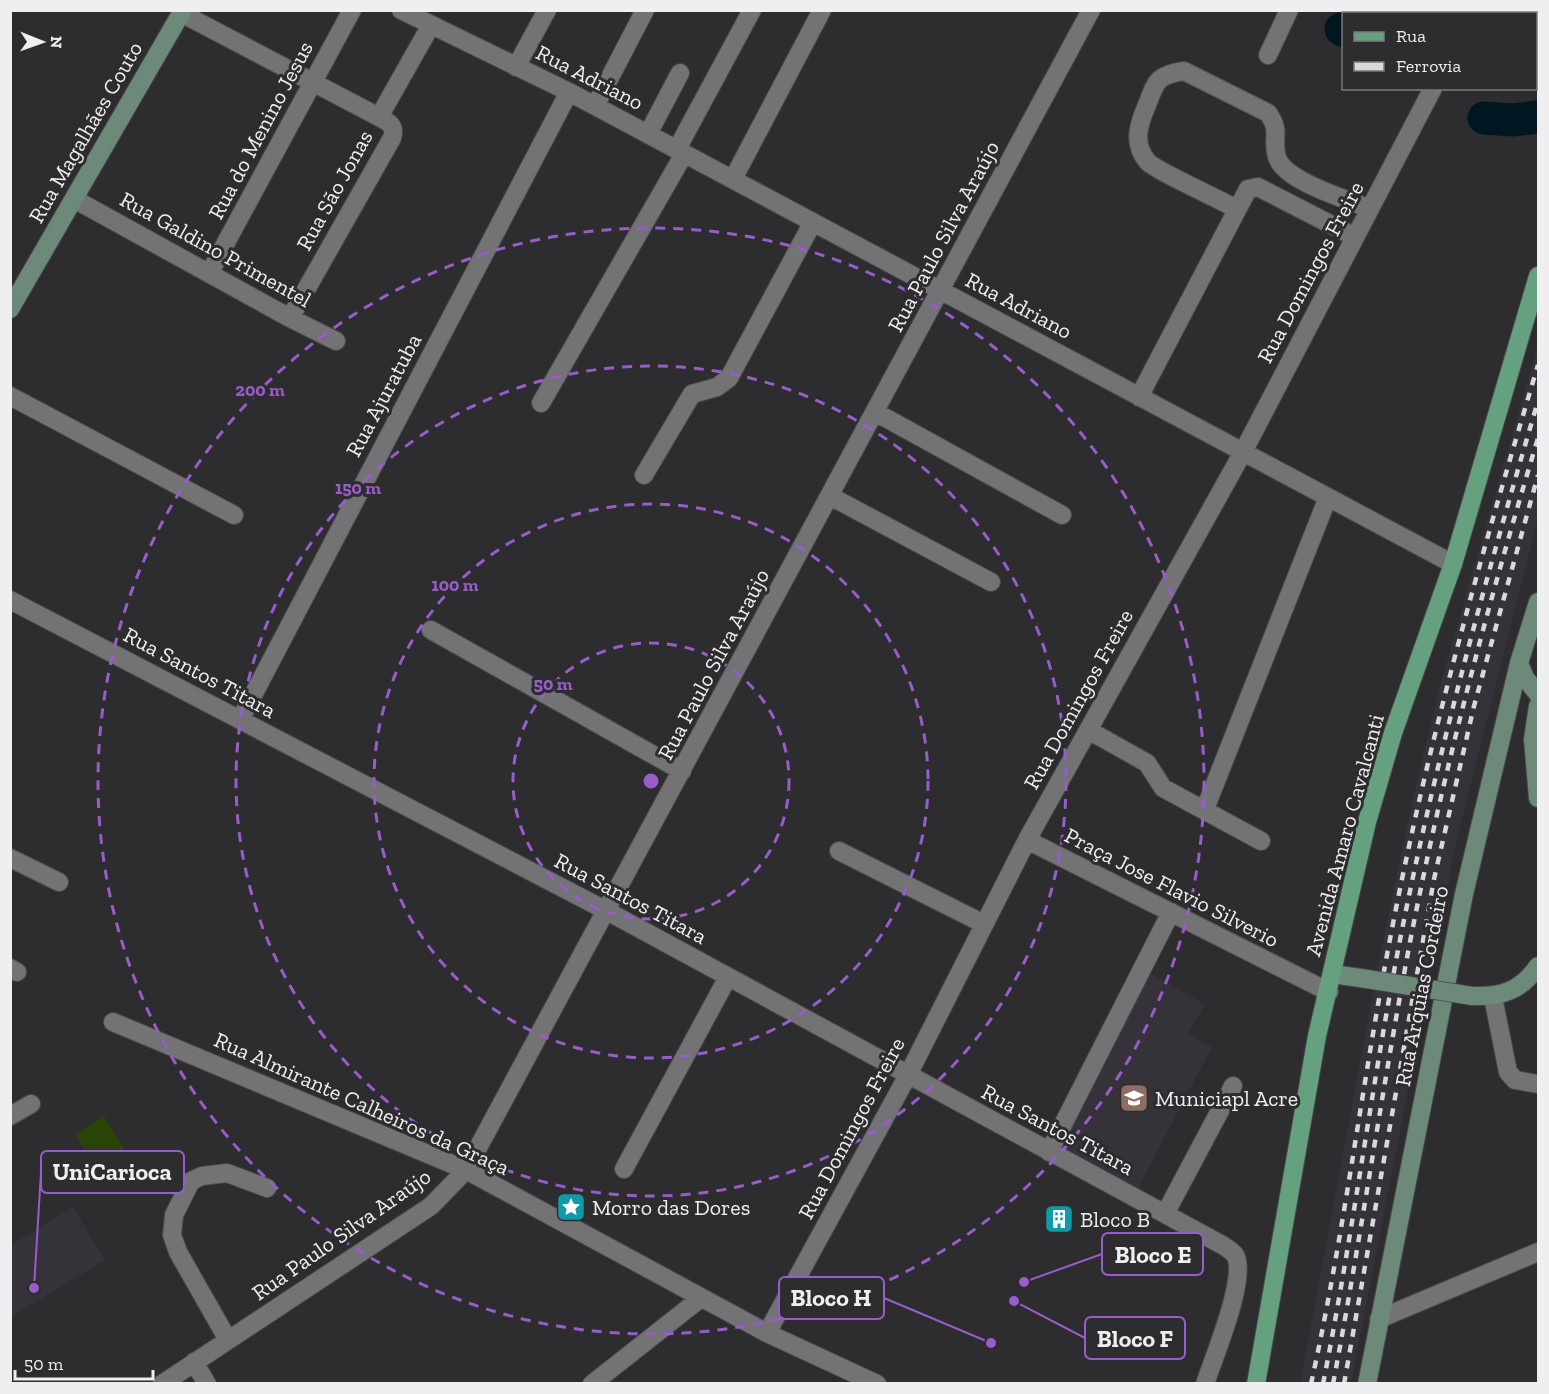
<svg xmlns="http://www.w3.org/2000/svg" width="1549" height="1394" viewBox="0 0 1549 1394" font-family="'Zilla Slab',serif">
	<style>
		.built { fill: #36323a }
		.green { fill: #284407 }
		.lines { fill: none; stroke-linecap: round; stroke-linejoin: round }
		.river { stroke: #001722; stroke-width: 33 }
		.street-casing { stroke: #4a484a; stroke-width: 20 }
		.secondary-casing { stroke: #4a484a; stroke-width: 20 }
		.primary-casing { stroke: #4a484a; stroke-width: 20 }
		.street { stroke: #737274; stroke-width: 18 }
		.secondary { stroke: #6c897a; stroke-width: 18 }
		.primary { stroke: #65a17f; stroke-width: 18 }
		.rail { stroke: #d9d8da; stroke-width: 4.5; stroke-dasharray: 8 8; stroke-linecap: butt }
		.secondary-bridge-casing { stroke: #4a484a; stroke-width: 20; stroke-linecap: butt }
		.secondary-bridge { stroke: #6c897a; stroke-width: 18 }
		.ring { fill: none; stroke: #985ccb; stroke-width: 3; stroke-dasharray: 10 8 }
		.labels { text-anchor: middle; stroke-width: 6; stroke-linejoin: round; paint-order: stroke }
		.street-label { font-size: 22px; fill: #efeef0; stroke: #2d2c2e }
		.poi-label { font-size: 22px; fill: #efeef0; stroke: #2d2c2e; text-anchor: start }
		.centre { fill: #985ccb; stroke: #2d2c2e; stroke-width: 3 }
		.ring-label { font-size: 18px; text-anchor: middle; font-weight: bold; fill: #985ccb; stroke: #2d2c2e; stroke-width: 6; stroke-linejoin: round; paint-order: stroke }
		.leader { fill: none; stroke: #985ccb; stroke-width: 2 }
		.callout-dot { fill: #985ccb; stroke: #2d2c2e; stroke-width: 2 }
		.callout { fill: #2d2c2e; stroke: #985ccb; stroke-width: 2 }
		.callout-label { font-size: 24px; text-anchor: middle; font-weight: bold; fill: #efeef0 }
	</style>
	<rect width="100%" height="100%" fill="#2d2c2e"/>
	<path class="built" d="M1538,345v172l-82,326 -105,540 -51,1 78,-418 33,-159 28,-118z
		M1148,972l57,32 -17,30 24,13 -77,147 -79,-45z
		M73,1207l32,53 -94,57v-72z"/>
	<path class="green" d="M104,1116l29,47 -30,18 -28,-47z"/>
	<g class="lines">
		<path class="river" d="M1341,29l3,2
			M1484,118l29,2 25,-3"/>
		<g class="street-casing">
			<path id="street" d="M401,10l168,82 884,472
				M181,13l198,104
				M1472,14l2,-4
				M1268,55l21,-45
				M516,67l31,-57
				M595,106l50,-96
				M648,134l32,-61
				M677,149l75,-139
				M733,179l89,-169
				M74,199l216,119 46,23
				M1237,209c-16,-9 -83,-39 -90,-48 -15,-18 -8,-38 0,-56 9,-24 10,-30 37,-34l84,42c14,20 3,24 9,44 7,24 70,42 93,52
				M210,272l142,-262
				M290,318l102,-180c4,-12 -3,-16 -13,-21l52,-92
				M10,396l224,119
				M1139,397l109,-208 10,-2 97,50
				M541,403l143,-249
				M875,412l187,103
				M644,475l48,-81 25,-7 12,-9 84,-156
				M830,496l161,86
				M10,600l597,311 617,335c3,2 9,6 11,9 13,22 -22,104 -30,129
				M431,630l251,141
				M240,720l329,-628
				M1088,730l59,33 16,25 98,53
				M1205,809l123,-312
				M1027,840l302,152
				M839,851l145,73
				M10,858l49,24
				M10,968l7,4
				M1493,997l15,75 7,8 23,4
				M113,1022l353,148 301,163 110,51
				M10,1116l21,-12
				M1049,1152l122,-240
				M624,1169l104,-192
				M1165,1214l68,-128
				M1379,1319l159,-67
				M767,1333l141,-258 119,-235 216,-388 190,-364
				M228,1340l-50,-88 -6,-17 2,-20 17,-34 11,-5 25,-3 40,15
				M194,1362l13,22
				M162,1384l269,-178 35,-36 625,-1160
				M592,1384l109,-86"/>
		</g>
		<g class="secondary-casing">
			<path id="secondary" d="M10,309l173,-299
				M1519,663l6,15 13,16
				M1538,706l-5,33 5,59
				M1333,974l34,5
				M1472,996c29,1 49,-5 66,-30
				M1367,1384l97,-490 55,-231 19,-61"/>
		</g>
		<g class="primary-casing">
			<path id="primary" d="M1256,1384l61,-348 50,-214 26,-89 60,-169 85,-288"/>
		</g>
		<use href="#street" class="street"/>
		<use href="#secondary" class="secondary"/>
		<use href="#primary" class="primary"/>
		<path class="rail" d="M1311,1384c33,-149 51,-301 80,-450 37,-193 91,-382 147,-569
			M1323,1384c29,-146 48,-293 76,-439 36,-184 86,-364 139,-544
			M1333,1384c28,-147 49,-295 77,-442 33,-170 78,-338 128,-504
			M1344,1384l90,-505 40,-173 64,-231"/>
		<g class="secondary-bridge-casing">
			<path id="secondary-bridge" d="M1367,979l105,17"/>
		</g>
		<use href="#secondary-bridge" class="secondary-bridge"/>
	</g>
	<g class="ring">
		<circle cx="651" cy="781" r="138"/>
		<circle cx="651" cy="781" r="277"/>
		<circle cx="651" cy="781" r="415"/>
		<circle cx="651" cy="781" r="553"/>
	</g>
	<defs>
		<g id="school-square" transform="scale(1.5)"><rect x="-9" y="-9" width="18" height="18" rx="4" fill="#8d6e63" stroke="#2d2c2e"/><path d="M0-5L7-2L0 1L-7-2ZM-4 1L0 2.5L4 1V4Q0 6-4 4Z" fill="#fff"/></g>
		<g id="sight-square" transform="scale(1.5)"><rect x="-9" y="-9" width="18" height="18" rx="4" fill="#0f9aa8" stroke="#2d2c2e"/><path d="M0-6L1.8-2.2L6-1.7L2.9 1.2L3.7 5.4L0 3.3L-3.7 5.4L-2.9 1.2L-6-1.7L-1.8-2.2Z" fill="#fff"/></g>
		<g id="building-square" transform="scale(1.5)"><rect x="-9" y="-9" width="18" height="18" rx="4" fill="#0f9aa8" stroke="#2d2c2e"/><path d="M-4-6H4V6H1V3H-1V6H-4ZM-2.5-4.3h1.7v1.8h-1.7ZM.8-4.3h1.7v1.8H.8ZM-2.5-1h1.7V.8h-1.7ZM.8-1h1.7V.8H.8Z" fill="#fff"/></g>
	</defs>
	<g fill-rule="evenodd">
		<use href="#school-square" x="1134" y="1098"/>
		<use href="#sight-square" x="571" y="1207"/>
		<use href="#building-square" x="1059" y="1219"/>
	</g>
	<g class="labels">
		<g class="street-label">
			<text transform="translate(590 77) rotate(27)" y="8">Rua Adriano</text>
			<text transform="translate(260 130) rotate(-62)" y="8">Rua do Menino Jesus</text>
			<text transform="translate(85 132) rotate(-60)" y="8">Rua Magalhães Couto</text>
			<text transform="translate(334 190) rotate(-61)" y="8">Rua São Jonas</text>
			<text transform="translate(943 236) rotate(-62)" y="8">Rua Paulo Silva Araújo</text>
			<text transform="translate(216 249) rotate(29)" y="8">Rua Galdino Primentel</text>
			<text transform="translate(1310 272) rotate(-62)" y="8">Rua Domingos Freire</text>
			<text transform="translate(1019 305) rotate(28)" y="8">Rua Adriano</text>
			<text transform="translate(383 395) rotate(-62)" y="8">Rua Ajuratuba</text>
			<text transform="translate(713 664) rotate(-62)" y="8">Rua Paulo Silva Araújo</text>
			<text transform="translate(200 672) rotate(28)" y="8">Rua Santos Titara</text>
			<text transform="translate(1078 699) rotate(-61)" y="8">Rua Domingos Freire</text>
			<text transform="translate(1344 835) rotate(-75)" y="8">Avenida Amaro Cavalcanti</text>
			<text transform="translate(1172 887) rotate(27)" y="8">Praça Jose Flavio Silverio</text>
			<text transform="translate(631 898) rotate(28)" y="8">Rua Santos Titara</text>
			<text transform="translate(1421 986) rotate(-79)" y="8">Rua Arquias Cordeiro</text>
			<text transform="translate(362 1103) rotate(24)" y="8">Rua Almirante Calheiros da Graça</text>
			<text transform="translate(851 1128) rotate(-62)" y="8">Rua Domingos Freire</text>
			<text transform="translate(1058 1129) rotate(28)" y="8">Rua Santos Titara</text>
			<text transform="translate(341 1234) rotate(-35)" y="8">Rua Paulo Silva Araújo</text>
		</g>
		<g class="poi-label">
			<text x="1155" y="1106">Municiapl Acre</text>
			<text x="592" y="1215">Morro das Dores</text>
			<text x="1080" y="1227">Bloco B</text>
		</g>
	</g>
	<circle cx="651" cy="781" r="9" class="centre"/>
	<g class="ring-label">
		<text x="260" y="396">200 m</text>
		<text x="358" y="494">150 m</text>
		<text x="455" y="591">100 m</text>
		<text x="553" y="690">50 m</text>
	</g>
	<path class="leader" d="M34 1288L41 1172M1024 1282L1102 1254M991 1343L884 1298M1014 1301L1085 1338"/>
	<g class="callout-dot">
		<circle cx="34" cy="1288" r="6"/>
		<circle cx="1024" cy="1282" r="6"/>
		<circle cx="991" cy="1343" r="6"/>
		<circle cx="1014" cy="1301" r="6"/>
	</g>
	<g class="callout">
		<rect x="41" y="1151" width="143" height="42" rx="6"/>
		<rect x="1102" y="1233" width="101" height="42" rx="6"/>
		<rect x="779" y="1277" width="105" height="42" rx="6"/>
		<rect x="1085" y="1317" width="100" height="42" rx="6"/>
	</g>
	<g class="callout-label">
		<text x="112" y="1180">UniCarioca</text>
		<text x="1153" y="1263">Bloco E</text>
		<text x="831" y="1306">Bloco H</text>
		<text x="1135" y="1347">Bloco F</text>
	</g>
	<rect width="1549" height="1394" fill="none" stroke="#efeef0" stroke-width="24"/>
	<rect x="1342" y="12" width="195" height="78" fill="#2d2c2e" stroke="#7b7a7c" stroke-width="1.5"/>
	<rect x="1354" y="32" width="30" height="9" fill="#65a17f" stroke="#7b7a7c" stroke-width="1.5"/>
	<text x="1396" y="42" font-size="18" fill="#efeef0">Rua</text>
	<rect x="1354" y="62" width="30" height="9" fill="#d9d8da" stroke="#7b7a7c" stroke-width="1.5"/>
	<text x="1396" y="72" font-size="18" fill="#efeef0">Ferrovia</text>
	<g transform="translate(42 42) rotate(91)" stroke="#2d2c2e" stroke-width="4.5" paint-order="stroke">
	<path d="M0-4.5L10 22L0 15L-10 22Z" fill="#efeef0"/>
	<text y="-9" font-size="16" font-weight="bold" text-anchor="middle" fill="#efeef0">N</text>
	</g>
	<path d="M15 1370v9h138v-9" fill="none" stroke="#efeef0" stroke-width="3"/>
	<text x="24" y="1370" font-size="18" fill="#efeef0" stroke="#2d2c2e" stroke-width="4.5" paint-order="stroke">50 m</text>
</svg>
